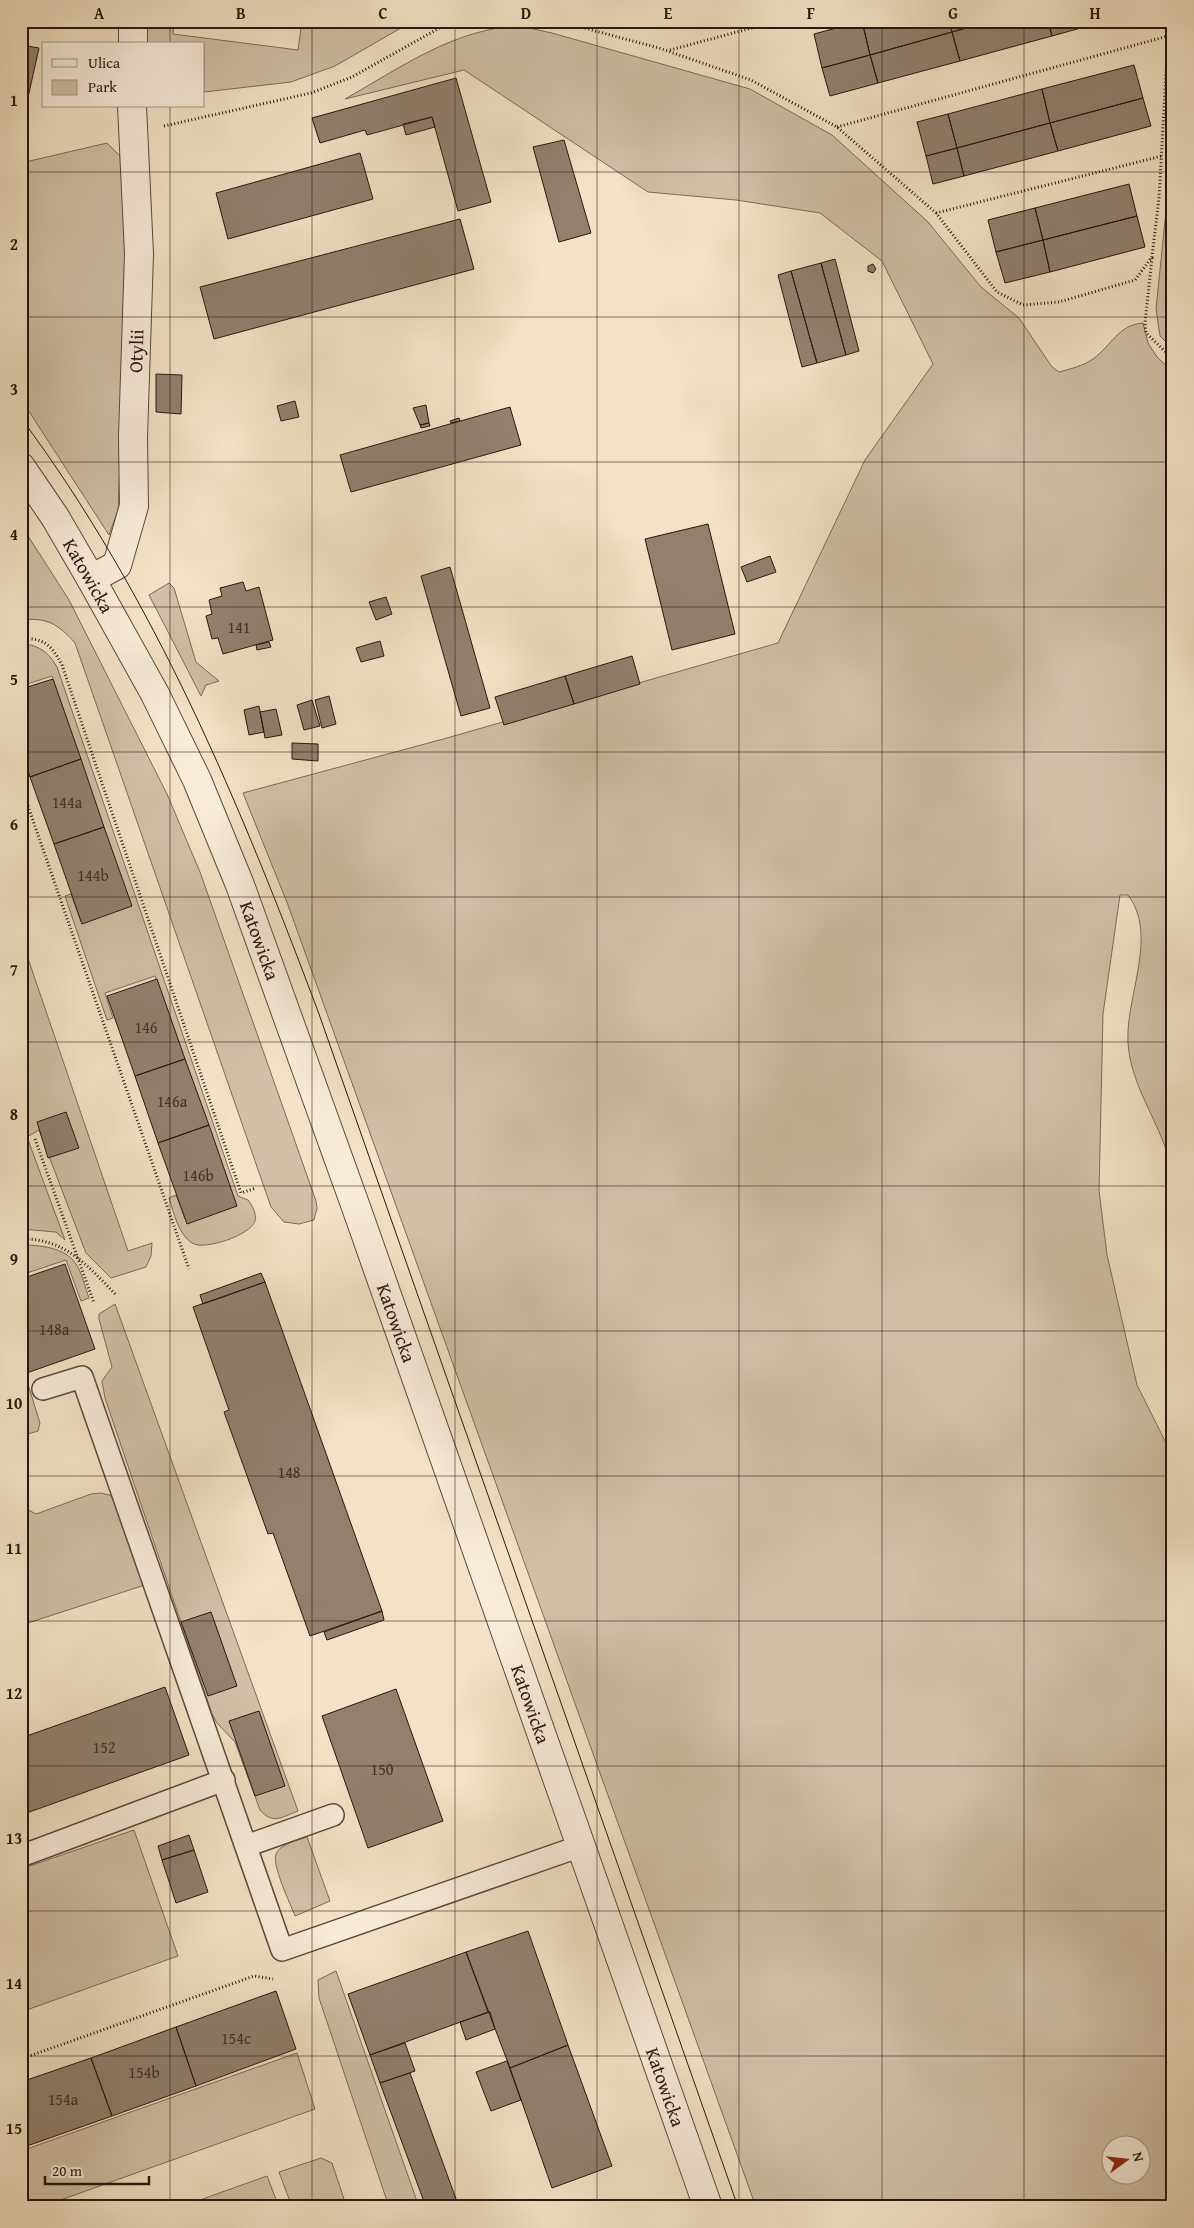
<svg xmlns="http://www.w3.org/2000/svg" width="1194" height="2228" viewBox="0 0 1194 2228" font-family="'Gentium Book Plus',serif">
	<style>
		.green { fill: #d1bfa6; stroke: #7d6a5a; fill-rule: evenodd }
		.building { fill: #92806e; stroke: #29160f }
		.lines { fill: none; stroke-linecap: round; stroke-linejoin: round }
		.service-casing { stroke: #5c493c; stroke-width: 24 }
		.minor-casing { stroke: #5c493c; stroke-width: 30 }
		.tertiary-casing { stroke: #5c493c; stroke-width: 30 }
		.path { stroke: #29160f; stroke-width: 3; stroke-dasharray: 1 2.5; stroke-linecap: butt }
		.service { stroke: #f7ecd9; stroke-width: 21 }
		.minor { stroke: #f7ecd9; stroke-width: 28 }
		.tertiary { stroke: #f7ecd9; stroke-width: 28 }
		.tram { stroke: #29160f; stroke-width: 1 }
		.grid { fill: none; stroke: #29160f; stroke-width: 1; stroke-opacity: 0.55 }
		.labels { text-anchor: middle; stroke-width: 4.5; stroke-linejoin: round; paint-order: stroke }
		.number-label { font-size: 16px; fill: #433027 }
		.street-label { font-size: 19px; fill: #29160f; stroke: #f7ecd9 }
		.neatline { fill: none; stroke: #29160f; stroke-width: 2 }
		.grid-label { font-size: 16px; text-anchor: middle; font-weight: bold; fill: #29160f }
	</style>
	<rect width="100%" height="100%" fill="#f3e2c5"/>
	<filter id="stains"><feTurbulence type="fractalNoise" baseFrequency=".004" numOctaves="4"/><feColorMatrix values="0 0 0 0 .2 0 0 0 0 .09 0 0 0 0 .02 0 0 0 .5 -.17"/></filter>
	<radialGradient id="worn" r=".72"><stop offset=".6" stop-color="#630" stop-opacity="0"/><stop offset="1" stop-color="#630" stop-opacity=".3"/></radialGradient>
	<path class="green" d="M147,21h27l-1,13 125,16 4,-29h111l-78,45 -44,16 -87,10v-48h-57z
		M520,26l32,7 198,56 82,46 96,87 53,65 38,31 33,49 7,5c11,-3 24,-6 34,-13 18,-13 25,-34 50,-36l5,20 9,14 16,15v808c-5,-49 -42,-88 -45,-137 -3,-45 31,-108 0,-148h-8l-17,119 -4,177 8,64 30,130 36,72v750h-417l-468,-1302 -45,-112 204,-55 331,-95 87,-183 68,-96 -51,-103 -62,-48 -84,-13 -88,-8 -184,-122 -119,29c55,-31 110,-71 175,-73zM1112,2146h30v30h-30z
		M107,143l13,13 2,17 5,115 -9,222 -9,25 -88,-136v-236z
		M1173,143v206l-13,-13 -4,-27z
		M21,525l48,75 98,194 33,78 116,329 1,7 -3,12 -15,4 -15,-2 -13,-15 -196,-564c-17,-19 -28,-26 -54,-23z
		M169,583l5,5 22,74 23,19 -13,4 -5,11 -52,-101z
		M31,645c13,4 19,10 26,22l181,529 10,4c4,5 9,14 7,21 -4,14 -51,30 -63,22 -14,-9 -18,-30 -23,-45l7,-3 9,24 -5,-172 -25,-71 -50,17 8,25 -6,2 -42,-124 6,-2 10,28 49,-17 -78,-229 -31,10v-40z
		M21,938l107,313 24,-8 -1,13 -5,11 -35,11 -25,-25 -47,-123 -12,7 38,103 -9,-8 -35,-3z
		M21,1245c18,0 44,2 55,19 6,9 9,23 13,34l-8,3 -15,-41 -45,15z
		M115,1304l183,507c-16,6 -25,14 -38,-1l-25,-68 -18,-19 -5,-9 -107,-316 -3,-17 10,-14 -13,-48v-5z
		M26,1378l14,45 -2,8 -17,5v-56z
		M101,1493l8,2 6,3 33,86 -120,39 -7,-20v-106l4,11 11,6 55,-20z
		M134,1830l44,126 -157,56v-143z
		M307,1837l23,64 -35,15c-5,-13 -23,-50 -19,-62 4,-10 22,-14 31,-17z
		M336,1971l83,236h-30l-70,-209 -1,-18z
		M297,2053l18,56 -274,98h-20v-56z
		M321,2158l11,5 12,36 -22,8h-30l-13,-35z
		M267,2176l12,31h-80l-2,-6z"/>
	<path class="building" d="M862,21h87l3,11 -82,23z
		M862,21l8,34 -48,13 -8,-34z
		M949,21h43l-40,11z
		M992,21h56l4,15 -92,25 -8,-29z
		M1048,21h58l-54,15z
		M952,32l8,29 -82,22 -8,-28z
		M21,45l18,3 -18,81z
		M870,55l8,28 -48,13 -8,-28z
		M1134,65l9,33 -93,25 -8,-34z
		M456,78l35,124 -33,9 -26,-94 -65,18 -2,-5 -45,13 -8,-25z
		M1042,89l8,34 -93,25 -9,-34z
		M1143,98l8,28 -93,25 -8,-28z
		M948,114l9,34 -31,8 -9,-34z
		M432,117l3,10 -29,8 -3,-11z
		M1050,123l8,28 -94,25 -7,-28z
		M564,140l27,93 -32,9 -26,-95z
		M957,148l7,28 -31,8 -7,-28z
		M360,153l13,46 -145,40 -12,-46z
		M1129,184l8,32 -94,24 -8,-32z
		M1035,208l8,32 -47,12 -8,-32z
		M1137,216l8,31 -95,25 -7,-32z
		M460,219l14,50 -260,70 -14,-52z
		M1043,240l7,32 -45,11 -9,-31z
		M835,259l24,92 -13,4 -25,-92z
		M821,263l25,92 -29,8 -26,-92z
		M873,264l3,5 -3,4 -5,-2v-5z
		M791,271l26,92 -15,4 -24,-92z
		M156,374l26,1 -1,39 -25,-2z
		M295,401l4,16 -18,4 -4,-15z
		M426,405l3,18 -9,2 -7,-17z
		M510,407l11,38 -170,47 -11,-37z
		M459,418l1,3 -9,2 -1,-2z
		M429,423l1,3 -9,2 -1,-3z
		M708,524l27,110 -63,16 -27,-111z
		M770,556l6,16 -29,10 -6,-15z
		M450,567l40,141 -29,8 -40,-140z
		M243,582l3,9 13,-4 14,53 -50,14 -5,-16 -6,1 -6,-23 6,-2 -3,-14 13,-4 -2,-8z
		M386,597l6,17 -16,6 -7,-18z
		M380,641l4,15 -23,6 -5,-14z
		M269,642l2,5 -14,3 -1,-5z
		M632,656l8,28 -66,20 -9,-28z
		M565,676l9,28 -70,21 -9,-28z
		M53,679l28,80 -51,18 -9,-26v-62z
		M329,696l7,28 -14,4 -7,-28z
		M312,700l8,26 -16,4 -7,-25z
		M259,706l5,26 -15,3 -5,-25z
		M276,709l6,26 -17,3 -5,-26z
		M292,743l26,1v17l-26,-2z
		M81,759l23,68 -50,17 -24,-67z
		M104,827l28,79 -50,18 -28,-80z
		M157,979l28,80 -50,17 -28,-80z
		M185,1059l24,66 -51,18 -23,-67z
		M66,1112l13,36 -31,10 -11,-36z
		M209,1125l28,81 -50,18 -29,-81z
		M65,1264l30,85 -74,26v-96z
		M261,1273l4,9 -62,22 -3,-9z
		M265,1282l117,329 -72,25 -37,-103 -5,1 -44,-122 5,-2 -36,-103z
		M382,1611l2,9 -57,20 -3,-8z
		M211,1612l26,74 -29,10 -27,-74z
		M165,1687l24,68 -168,60v-77z
		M396,1689l47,132 -75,27 -46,-132z
		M259,1711l26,75 -30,10 -26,-75z
		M189,1835l5,15 -32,10 -4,-14z
		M194,1850l14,42 -32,11 -14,-43z
		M528,1931l40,114 -58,23 -44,-116z
		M466,1952l22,60 -118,43 -22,-61z
		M276,1991l20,58 -100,37 -20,-59z
		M490,2012l5,17 -29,11 -6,-18z
		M176,2027l20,59 -84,30 -21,-58z
		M405,2043l10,28 -35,12 -10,-28z
		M568,2045l44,121 -60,22 -42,-120z
		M91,2058l21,58 -85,30 -6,-15v-49z
		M507,2061l14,39 -30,11 -15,-39z
		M410,2073l49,134h-33l-46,-124z
		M21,2131l6,15 -6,2z"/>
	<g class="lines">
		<g class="service-casing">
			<path id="service" d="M43,1389l39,-12 200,573 299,-104
				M246,1846l87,-31
				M21,1856l203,-76"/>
		</g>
		<g class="minor-casing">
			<g id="minor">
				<path d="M133,44v-23"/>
				<path id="s1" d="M91,579l26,-14 17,-59 -1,-69 6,-183 -7,-148"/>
			</g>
		</g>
		<g class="tertiary-casing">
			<g id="tertiary">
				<path id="s2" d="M21,467l34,50 36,62 64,115 42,86 43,105 117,325 351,997"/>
			</g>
		</g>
		<path class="path" d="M570,21l3,4 86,23 92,32 86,47 99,86 61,79 26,13 36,-3 76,-22 17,-23 7,-59 10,-177
			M670,50l108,-29
			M164,126l147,-33 41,-16 100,-56
			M837,127l331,-91 5,4
			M936,213l226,-57
			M1152,258l-7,65 1,10 27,26
			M21,639c23,-2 31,7 41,26l179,528 15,-5
			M21,786l168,483
			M35,1139l59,164
			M21,1239c44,-1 67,27 95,56
			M21,2059l233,-83 19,3"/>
		<use href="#service" class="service"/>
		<use href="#minor" class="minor"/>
		<use href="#tertiary" class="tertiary"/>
		<path class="tram" d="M21,418c134,180 220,388 298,596l419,1193"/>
	</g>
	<path class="grid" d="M170,21v23M312,21v2186M455,21v2186M597,21v2186M739,21v2186M882,21v2186M1024,21v2186M170,106v2101M21,172h1152M21,317h1152M21,462h1152M21,607h1152M21,752h1152M21,897h1152M21,1042h1152M21,1186h1152M21,1331h1152M21,1476h1152M21,1621h1152M21,1766h1152M21,1911h1152M21,2056h1152"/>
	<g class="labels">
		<g class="number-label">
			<text x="239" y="633">141</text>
			<text x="67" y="808">144a</text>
			<text x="93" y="881">144b</text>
			<text x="146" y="1033">146</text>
			<text x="172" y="1107">146a</text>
			<text x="198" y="1181">146b</text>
			<text x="54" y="1335">148a</text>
			<text x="289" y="1478">148</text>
			<text x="104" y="1753">152</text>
			<text x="382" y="1775">150</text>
			<text x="236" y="2044">154c</text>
			<text x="144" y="2078">154b</text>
			<text x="63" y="2105">154a</text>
		</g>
		<g class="street-label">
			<text dy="7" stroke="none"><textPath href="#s1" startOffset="246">Otylii</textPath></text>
			<text dy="7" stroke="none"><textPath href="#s2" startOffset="128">Katowicka</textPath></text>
			<text dy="7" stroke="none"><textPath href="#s2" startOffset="532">Katowicka</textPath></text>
			<text dy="7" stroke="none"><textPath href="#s2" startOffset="938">Katowicka</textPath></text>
			<text dy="7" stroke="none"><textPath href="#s2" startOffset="1342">Katowicka</textPath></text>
			<text dy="7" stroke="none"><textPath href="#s2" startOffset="1748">Katowicka</textPath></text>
		</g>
	</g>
	<rect width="1194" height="2228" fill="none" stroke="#f3e2c5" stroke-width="55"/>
	<rect x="42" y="42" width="162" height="65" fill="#f7ecd9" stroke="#a59688"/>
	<rect x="52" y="59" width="25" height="8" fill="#f7ecd9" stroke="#a59688"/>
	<text x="88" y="68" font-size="15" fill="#29160f">Ulica</text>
	<rect x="52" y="80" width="25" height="15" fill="#d1bfa6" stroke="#a59688"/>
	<text x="88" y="92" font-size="15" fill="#29160f">Park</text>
	<g transform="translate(1126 2160) rotate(75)"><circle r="24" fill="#f7ecd9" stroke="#a59688"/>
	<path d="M0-4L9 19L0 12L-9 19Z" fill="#8f2418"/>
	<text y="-8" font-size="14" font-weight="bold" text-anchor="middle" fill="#29160f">N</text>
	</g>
	<path d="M45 2176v8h104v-8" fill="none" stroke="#29160f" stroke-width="2.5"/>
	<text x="52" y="2176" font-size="15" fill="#29160f" stroke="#f7ecd9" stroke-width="4" paint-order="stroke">20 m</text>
	<rect x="28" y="28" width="1138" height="2172" class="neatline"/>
	<g class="grid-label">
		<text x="99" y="19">A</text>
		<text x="241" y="19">B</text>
		<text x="383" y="19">C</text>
		<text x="526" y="19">D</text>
		<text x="668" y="19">E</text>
		<text x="811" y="19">F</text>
		<text x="953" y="19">G</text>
		<text x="1095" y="19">H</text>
		<text x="14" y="106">1</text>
		<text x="14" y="250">2</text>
		<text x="14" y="395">3</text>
		<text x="14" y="540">4</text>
		<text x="14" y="685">5</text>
		<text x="14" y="830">6</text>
		<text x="14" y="975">7</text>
		<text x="14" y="1120">8</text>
		<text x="14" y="1265">9</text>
		<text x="14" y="1409">10</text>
		<text x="14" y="1554">11</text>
		<text x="14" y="1699">12</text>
		<text x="14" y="1844">13</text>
		<text x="14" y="1989">14</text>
		<text x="14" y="2134">15</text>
	</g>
	<rect width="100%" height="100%" filter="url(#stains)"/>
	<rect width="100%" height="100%" fill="url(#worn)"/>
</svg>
